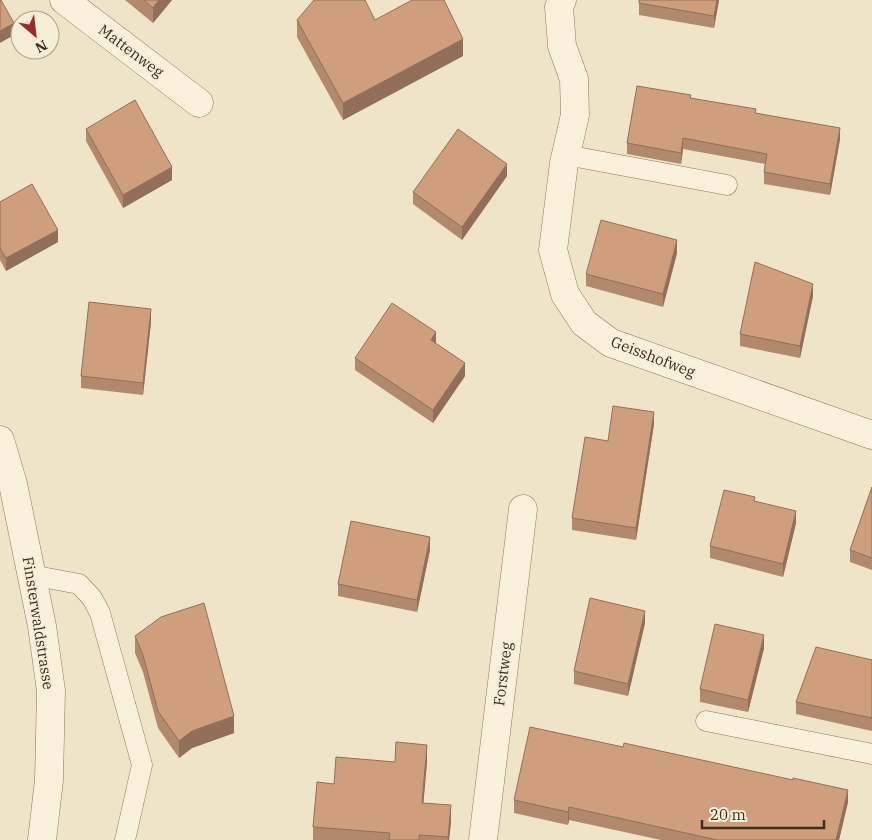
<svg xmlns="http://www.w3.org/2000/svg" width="872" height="840" viewBox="0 0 872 840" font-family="'IBM Plex Serif',serif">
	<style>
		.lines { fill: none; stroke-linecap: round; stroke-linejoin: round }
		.lane-casing { stroke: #8d765c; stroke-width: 21 }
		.street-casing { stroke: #8d765c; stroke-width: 29 }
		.lane { stroke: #faf1dc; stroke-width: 20 }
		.street { stroke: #faf1dc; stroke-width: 28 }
		.wall { fill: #b2896c }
		.shaded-wall { fill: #916f58 }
		.building { fill: #cf9f7d; stroke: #916f58 }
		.labels { text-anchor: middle; stroke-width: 4; stroke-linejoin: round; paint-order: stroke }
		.street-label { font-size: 15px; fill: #3d2e20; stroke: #f7eed8 }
	</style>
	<rect width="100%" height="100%" fill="#f0e4c8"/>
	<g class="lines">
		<g class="lane-casing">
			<path id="lane" d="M566,155l161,30
				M31,575l48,9 13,14 8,15 42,152 -17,75
				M706,721l166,33"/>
		</g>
		<g class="street-casing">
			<path id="street" d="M64,0l135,103
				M562,0l-3,7 3,39 12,33 1,36 -11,48 -11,87 12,44 19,29 27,20 261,92
				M0,440l13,44 29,142 9,65 -2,89 -7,60
				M483,840l40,-331"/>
		</g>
		<use href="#lane" class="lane"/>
		<use href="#street" class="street"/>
	</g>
	<path class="wall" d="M125,0h47l-19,23z
		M639,0h80l-5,28 -75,-13z
		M297,20h78l88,36 -120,64 -46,-83z
		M691,98l65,15 84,26 -10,56 -66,-11v-12l1,-8 -82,-15 -2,15 -54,-10v-11z
		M86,129l86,51 -49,28 -37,-67z
		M507,176l-45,64 -49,-36v-12z
		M0,202l58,40 -52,29 -6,-11z
		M677,253l-14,54 -77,-21v-12z
		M813,296l-13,62 -60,-12v-12z
		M151,322l-8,73 -62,-7v-12z
		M436,344l29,32 -32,47 -78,-53v-12z
		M654,424l-18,116 -64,-10v-12l36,-77z
		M872,487v83l-22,-8v-12z
		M755,501l41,22 -13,54 -73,-19v-12z
		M430,550l-13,62 -79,-16v-12z
		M645,623l-17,73 -54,-12v-13z
		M135,636l99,97 -42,15 -13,10 -21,-30 -15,-56 -8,-19z
		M764,648l-16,64 -48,-10v-13z
		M872,660v71l-76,-17v-12z
		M395,762h32l-4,41 28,19 -2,18h-136v-13l21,-43z
		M514,800l334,2 -9,38h-178l-92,-20 -1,5 -54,-12z"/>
	<path class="shaded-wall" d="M159,0h13l-19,23v-15z
		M717,0h2l-5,28v-12z
		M14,23v12l-14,8v-12z
		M463,39v17l-120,64v-17z
		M840,128v11l-10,56v-11z
		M683,138v11l-2,15v-11z
		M507,164v12l-45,64v-13z
		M172,167v13l-49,28v-13z
		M58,230v12l-52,29v-13z
		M677,240v13l-14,54v-13z
		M813,284v12l-13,62v-12z
		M151,309v13l-8,73v-12z
		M436,332v13l-5,-5z
		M465,363v13l-32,47v-13z
		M654,412v12l-18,116v-12z
		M796,511v12l-13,54v-13z
		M430,537v13l-13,62v-12z
		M645,611v12l-17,73v-12z
		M764,635v13l-16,64v-12z
		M234,716v17l-42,15 -13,10v-17l13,-10z
		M427,745v17l-5,58v-17z
		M848,790v12l-9,38h-3z
		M451,805v17l-2,18h-1z
		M569,807v13l-1,5v-13z"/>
	<path class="building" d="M0,0h1l13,23 -14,8z
		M144,0h15l-6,8z
		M314,0h51l10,20 37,-20h32l19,39 -120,64 -46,-83z
		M639,0h78l-3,16 -75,-13z
		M637,86l54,9 -1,3 66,11 -1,4 85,15 -10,56 -66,-12 3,-18 -84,-16 -2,15 -54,-10z
		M135,100l37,67 -49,28 -37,-66z
		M458,129l49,35 -45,63 -49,-35z
		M32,184l26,46 -52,28 -6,-10v-46z
		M601,220l76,20 -14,54 -77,-20z
		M755,262l58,22 -13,62 -60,-12z
		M89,302l62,7 -8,74 -62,-7z
		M392,303l44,29 -5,8 34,23 -32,47 -78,-52z
		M613,406l41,6 -18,116 -64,-10 13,-81 23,4z
		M872,487v71l-22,-8z
		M724,490l31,7 -1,4 42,10 -13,53 -73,-18z
		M351,521l79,16 -13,63 -79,-16z
		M590,598l55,13 -17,73 -54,-13z
		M204,603l30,113 -42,15 -13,10 -21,-30 -15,-56 -8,-19 26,-19z
		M715,624l49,11 -16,65 -48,-11z
		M816,647l56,13v58l-76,-16z
		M530,727l93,20 1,-4 169,37v-2l55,12 -12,50h-119l-148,-33 -1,5 -54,-12z
		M396,742l31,3 -5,58 29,2 -3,32 -29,-2v5h-30l1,-7 -77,-6 4,-45 17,2 2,-27 59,5z"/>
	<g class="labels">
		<g class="street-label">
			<text transform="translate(131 51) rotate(37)" y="5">Mattenweg</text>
			<text transform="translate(653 357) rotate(21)" y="5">Geisshofweg</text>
			<text transform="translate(38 623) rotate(81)" y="5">Finsterwaldstrasse</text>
			<text transform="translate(503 674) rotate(-83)" y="5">Forstweg</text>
		</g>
	</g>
	<g transform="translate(35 35) rotate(152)"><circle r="24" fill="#f7eed8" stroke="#ada18e"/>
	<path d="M0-4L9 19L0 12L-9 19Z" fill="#9e2a2b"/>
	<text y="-8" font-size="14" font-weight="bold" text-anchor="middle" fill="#3d2e20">N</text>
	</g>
	<path d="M702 820v8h122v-8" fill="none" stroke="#3d2e20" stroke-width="2.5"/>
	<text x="710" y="820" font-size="15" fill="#3d2e20" stroke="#f7eed8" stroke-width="4" paint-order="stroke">20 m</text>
</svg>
